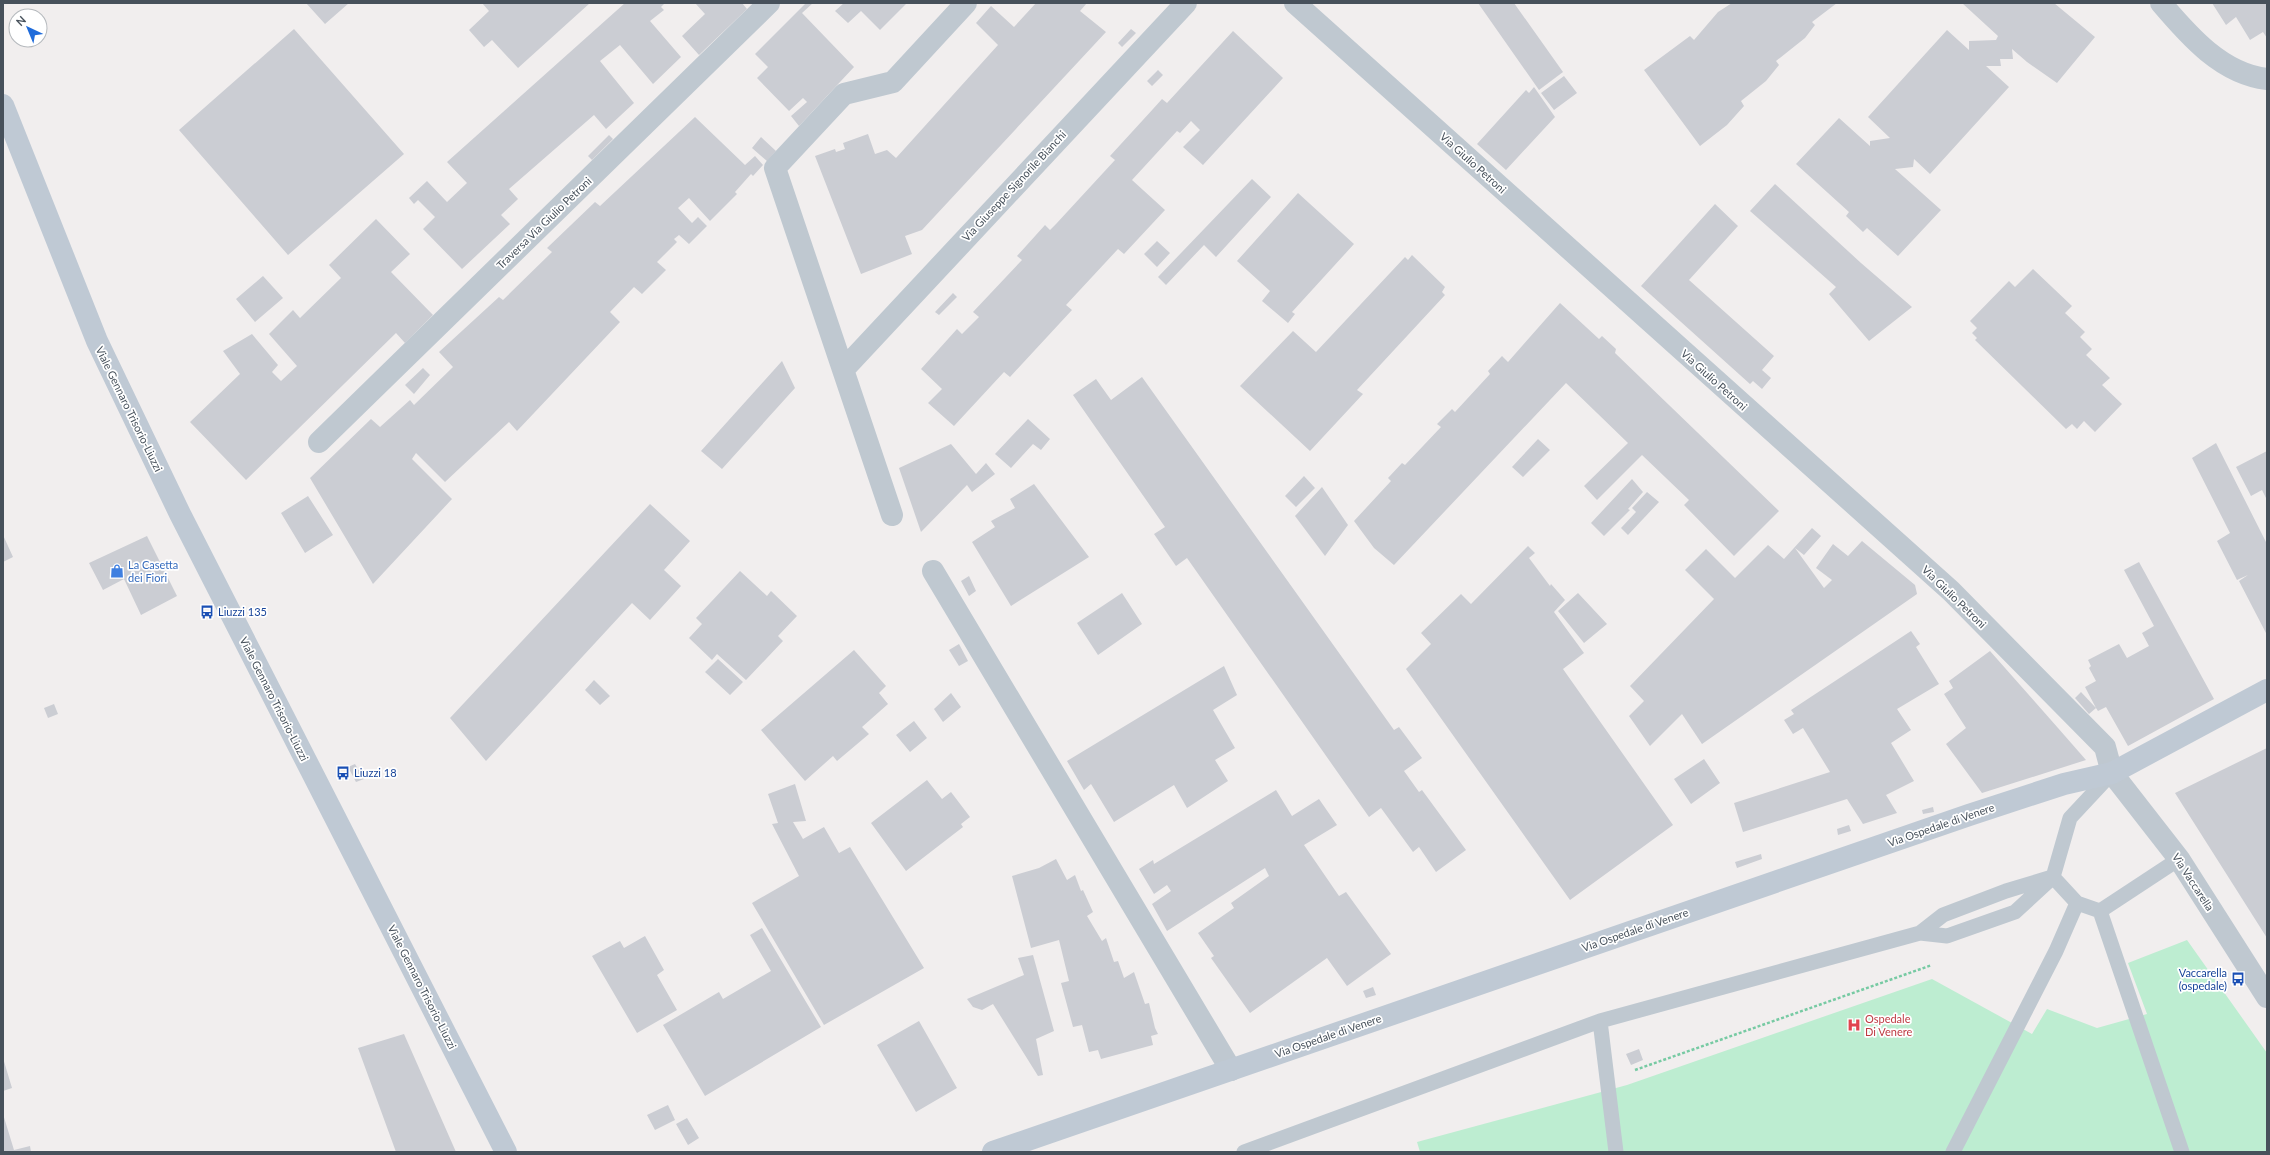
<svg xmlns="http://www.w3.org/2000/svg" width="2270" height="1155" viewBox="0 0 2270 1155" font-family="Lato,sans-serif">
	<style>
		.green { fill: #bdedd1 }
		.building { fill: #cbcdd3 }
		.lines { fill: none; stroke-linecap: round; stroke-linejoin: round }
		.path { stroke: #77caa3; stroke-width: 2.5; stroke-dasharray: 3 2; stroke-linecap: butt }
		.lane { stroke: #bfc8d0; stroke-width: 15 }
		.street { stroke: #bfc8d0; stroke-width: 22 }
		.secondary { stroke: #bfc9d4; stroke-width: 22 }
		.labels { text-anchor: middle; stroke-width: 3.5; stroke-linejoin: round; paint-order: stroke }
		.street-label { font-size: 11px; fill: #47515b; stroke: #fff }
		.shop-label { font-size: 11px; fill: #366cbe; stroke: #fff; text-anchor: start }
		.transit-label { font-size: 11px; fill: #164399; stroke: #fff; text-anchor: start }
		.health-label { font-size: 11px; fill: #be3a42; stroke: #fff; text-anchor: start }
	</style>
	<rect width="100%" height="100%" fill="#f1eeee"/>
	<path class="green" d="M2187,940l80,113v99h-847l-3,-10 210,-57 305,-106 100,55 15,-25 50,19 50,-14 -19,-51z"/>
	<path class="building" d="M306,3h43l-24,21z
		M482,3h108l-72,65 -26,-28 -8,7 -15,-17 20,-19z
		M625,3h40l-4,4 3,3 -14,11 31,36 -28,27 -33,-39 -20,16 34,42 -28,26 -12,-14 -85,74 9,10 -17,16 9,9 -48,45 -39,-40 12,-12 -17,-17 -4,4 -5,-6 18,-17 20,21 20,-19 -20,-21z
		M695,3h47l5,6 -48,46 -17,-19 23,-22z
		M806,3h7l-11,10 52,54 -55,59 -8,-10 16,-14 -4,-4 -14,13 -32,-33 11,-11 -13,-13z
		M844,3h63l-27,27 -19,-19 -13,12 -13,-12z
		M1036,3h51l-7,8 26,21 -184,198 -17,6 7,18 -51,20 -46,-118 20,-7 1,3 9,-3 -2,-6 25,-9 7,20 12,-4 9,8 102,-113 -22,-22 15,-17 23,21z
		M1478,3h36l49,69 -24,18z
		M1732,3h105l-25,19 3,3 -10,13 -29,23 3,4 -13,16 -25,20 3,5 -17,19 -27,21 -56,-76 46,-34 4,4 24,-28z
		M1962,3h92l41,34 -38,46 -30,-21 -15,-13 1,10h-13l1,7h-15l23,21 -79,87 -16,-15 -1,8 -18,2 46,41 -43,46 -31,-28 -4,4 -17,-16 3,-4 -53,-48 43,-46 31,28v-5l20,-3 -22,-21 79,-87 22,20v-9l27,-1 2,-4z
		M2212,3h55v35l-4,-6 -13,8 -14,-23 -10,8z
		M294,29l110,125 -116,101 -109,-125z
		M1131,29l5,4 -14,14 -4,-4z
		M1233,31l50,47 -80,87 -20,-18 17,-17 -9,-9 -11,12 -3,-2 -45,49 33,30 -41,44 -6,-5 -52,56 6,5 -62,67 -6,-5 -50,54 -26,-23 14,-14 -21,-20 36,-40 5,5 17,-17 -6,-5 49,-52 -5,-4 28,-31 5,5 6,-6 59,-64 -5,-4 43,-47 9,-10 5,4z
		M1158,70l5,5 -11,11 -5,-5z
		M1564,76l13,17 -23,17 -13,-17z
		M1534,87l21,30 -49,53 -29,-26 49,-54 3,3z
		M695,117l50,48 10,-9 8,9 -10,11 -2,-2 -16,18 2,2 -27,27 -21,-23 -11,10 14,15 6,-6 9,9 -18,18 -10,-9 -5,4 3,3 -20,20 9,8 -24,24 -8,-7 -24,25 10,10 -103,109 -8,-9 -64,60 -29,-29 -4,6 40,40 -79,85 -63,-106 61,-59 9,8 30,-27 4,5 39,-38 -14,-15 60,-55 4,3 49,-48 -5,-4 48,-46 5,4z
		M609,135l4,4 -21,21 -4,-4z
		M761,137l15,14 -9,10 -15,-13z
		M1252,179l19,18 -55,60 -12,-12 -38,40 -8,-8z
		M1775,184l86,79 51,44 -43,34 -40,-47 7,-7 -86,-76z
		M1298,193l56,51 -62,68 3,2 -7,9 -26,-22 8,-10 -33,-30z
		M1715,204l23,22 -49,54 85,76 -12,14 9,8 -9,11 -9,-8 -3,3 -109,-98z
		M376,219l34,35 -19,18 42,43 -28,28 -9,-10 -150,147 -56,-58 50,-48 -17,-23 29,-17 26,31 -6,7 9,9 16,-15 -28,-32 24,-24 7,8 41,-40 -12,-13z
		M1157,241l13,12 -13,14 -13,-13z
		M1412,255l33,32 -3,5 3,3 -88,95 6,4 -53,57 -70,-65 53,-55 23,21 89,-95 3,3z
		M2033,269l39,37 -7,7 20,19 -5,5 12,12 -6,6 24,23 -8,7 20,19 -27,28 -11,-11 -7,8 -5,-5 -6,5 -91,-89 2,-2 -5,-5 5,-5 -7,-7 39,-40 6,6z
		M263,276l20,22 -28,24 -19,-23z
		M953,293l4,4 -18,18 -4,-3z
		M1560,303l39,36 3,-3 14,13 -1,4 164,158 -45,45 -50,-51 5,-5 -47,-45 -45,45 -13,-14 44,-43 -62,-60 -172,182 -20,-17 -20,-27 37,-40 -3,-3 14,-15 3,2 36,-38 -4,-3 15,-15 3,3 35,-38 -2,-3 14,-15 6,6z
		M782,361l13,27 -73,81 -21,-18z
		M423,368l7,7 -16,19 -9,-9z
		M1142,377l252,353 5,-3 23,31 -18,13 15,21 3,-2 44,60 -30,22 -17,-25 -6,5 -32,-44 -12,9 -182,-259 -11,8 -22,-32 11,-7 -92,-132 23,-16 15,21z
		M1028,419l22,20 -9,11 -8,-6 -22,24 -16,-14z
		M1538,439l12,11 -27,27 -11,-10z
		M2216,443l51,101v91l-28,-54 9,-6 -11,5 -20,-39 13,-8 -38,-75z
		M951,444l25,30 10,-11 9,11 -23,18 -5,-7 -46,47 -22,-64z
		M2267,451v49l-5,-10 -11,6 -15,-29z
		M1304,476l11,12 -19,19 -11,-11z
		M1632,479l11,13 -15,17 2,1 -26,26 -13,-13z
		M1034,484l55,73 -78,49 -39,-64 23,-15 -4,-6 24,-13 -5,-9z
		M1322,487l26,38 -23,31 -30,-40z
		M1647,492l12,10 -31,33 -7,-7 15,-16 -4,-4z
		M308,496l25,39 -28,18 -24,-40z
		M650,504l40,37 -26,29 17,16 -31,34 -18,-17 -146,158 -36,-43z
		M1812,528l9,8 -17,19 -9,-7 29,40 8,-8 -16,-12 17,-24 15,12 14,-15 53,44 2,9 -215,150 -20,-30 -32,32 -21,-30 15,-15 -14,-15 84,-87 -29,-29 21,-21 29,29 33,-33 16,14z
		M3,535l10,22 -10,5z
		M147,536l30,60 -36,19 -17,-36 -21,11 -14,-27z
		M1528,546l7,7 -6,5 21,28 1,-2 14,16 -11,12 30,41 -21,16 110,156 -103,75 -164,-231 25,-25 -10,-11 40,-39 10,10z
		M2139,562l75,137 -86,47 -22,-39 -8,4 -2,-3 -7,6 -14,-16 6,-6 15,16 -11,-21 11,-6 -7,-13 2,-2 -3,-6 31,-16 8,14 22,-12 -7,-13 12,-7 -30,-56z
		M740,571l27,25 4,-5 26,25 -19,20 5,5 -37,39 -29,-26 -5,6 -23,-22 13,-14 -6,-6z
		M969,576l7,15 -7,5 -8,-15z
		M1122,593l20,31 -44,31 -21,-32z
		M1578,593l29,31 -23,19 -26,-32z
		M1911,631l9,13 -4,3 23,37 -42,25 14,21 -20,13 23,38 -28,14 11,18 -34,11 -16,-25 -104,33 -9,-29 96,-31 -27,-44 -10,6 -9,-14 10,-6 -3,-4z
		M959,644l9,17 -9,5 -10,-16z
		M854,650l32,36 -7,7 9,11 -26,23 7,7 -32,27 -4,-5 -28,25 -44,-51z
		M1990,651l68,77 28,32 -104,33 -36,-49 20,-16 -22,-34 9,-6 -4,-7z
		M718,659l25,23 -13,13 -25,-23z
		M1224,666l13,29 -24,15 22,38 -20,12 13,21 -41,27 -13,-23 -60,37 -23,-38 -7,6 -17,-29z
		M594,680l16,16 -10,9 -15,-15z
		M951,693l10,14 -18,15 -9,-13z
		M54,704l4,10 -10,4 -4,-10z
		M914,721l13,17 -17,14 -14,-17z
		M2267,748v190l-92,-145z
		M1704,759l16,24 -29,21 -17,-25z
		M355,764l9,15 -8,3 -8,-15z
		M927,780l15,19 9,-7 19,25 -9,7 2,3 -57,44 -35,-48z
		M795,784l11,37 -13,1 10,17 21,-12 15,26 11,-6 74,121 -100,57 -72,-122 47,-27 -27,-52 6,-1 -10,-29z
		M1276,790l16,26 27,-17 18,26 -33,20 35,51 7,-4 45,62 -44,32 -20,-28 -77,55 -39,-55 3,-2 -16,-23 36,-25 -3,-5 38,-27 -4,-8 -98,63 -15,-27 19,-13 -4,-6 -13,9 -15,-25 14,-9 1,4z
		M1933,807l1,5 -11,2 -1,-4z
		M1849,825l2,6 -13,4 -1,-6z
		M1761,854l1,5 -25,9 -2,-6z
		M1056,859l11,21 8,-5 6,16 2,-1 10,22 -6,4 15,25 4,-3 8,24 4,-1 6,17 10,-6 11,32 4,-1 6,25 3,6 -7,2 2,9 -52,14 -3,-9 -9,2 -7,-27 -9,2 -12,-44 8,-2 -10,-41 -28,8 -19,-72 27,-8z
		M762,928l59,99 -116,69 -42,-71 56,-33 4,7 48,-28 -21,-36z
		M645,936l19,34 -7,5 20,35 -40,23 -45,-77 28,-15 4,7z
		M1033,955l21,76 -18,8 7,36 -5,1 -45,-72 -11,6 -9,-3 -6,-8 57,-24 -6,-17z
		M1373,987l3,8 -10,3 -3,-7z
		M919,1021l38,67 -41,24 -39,-67z
		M404,1034l52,118h-60l-38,-104z
		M1639,1049l4,11 -12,5 -5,-11z
		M3,1058l9,30 -9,3z
		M668,1105l7,15 -20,10 -8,-15z
		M3,1114l11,36 16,-4 1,6h-28z
		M687,1118l12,20 -11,7 -12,-21z"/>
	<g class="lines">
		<path class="path" d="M1635,1070l297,-105"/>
		<path class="lane" d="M2053,877l24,26 23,8
			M2100,911l82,241
			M2100,911l79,-52
			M1920,933l23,-18 63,-24 43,-13
			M1600,1021l16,131
			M1244,1152l356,-131 320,-88 27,3 68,-24 38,-35 17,-59 42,-45
			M1953,1152l103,-201 21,-48"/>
		<path class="street" d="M1295,3l656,588 154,156 7,26 67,86 88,138
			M2161,3c28,33 61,71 106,76
			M843,370l343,-367
			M319,442l450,-439
			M892,515l-117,-347 69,-74 49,-12 73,-79
			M933,571l298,499"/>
		<path class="secondary" d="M3,105l94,236 83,173 326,638
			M993,1152l976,-337 95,-31 48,-11 155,-83"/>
	</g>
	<defs>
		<g id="shop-bare" transform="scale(1.08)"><path d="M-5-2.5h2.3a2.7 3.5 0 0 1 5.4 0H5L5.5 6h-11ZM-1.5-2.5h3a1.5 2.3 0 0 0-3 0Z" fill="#3f7fe0" stroke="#fff" stroke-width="2.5" paint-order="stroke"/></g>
		<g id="bus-bare" transform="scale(1.08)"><path d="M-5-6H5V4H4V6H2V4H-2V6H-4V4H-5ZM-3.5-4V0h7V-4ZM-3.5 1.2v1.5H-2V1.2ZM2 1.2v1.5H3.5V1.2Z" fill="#1a4fb4" stroke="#fff" stroke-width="2.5" paint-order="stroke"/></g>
		<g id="hospital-bare" transform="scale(1.08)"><path d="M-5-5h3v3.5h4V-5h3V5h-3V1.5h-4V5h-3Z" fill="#e0444e" stroke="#fff" stroke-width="2.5" paint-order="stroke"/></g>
	</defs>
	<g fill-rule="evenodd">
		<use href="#shop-bare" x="117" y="571"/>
		<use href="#bus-bare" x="207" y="612"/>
		<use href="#bus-bare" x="343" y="773"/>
		<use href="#bus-bare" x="2238" y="979"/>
		<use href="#hospital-bare" x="1854" y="1025"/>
	</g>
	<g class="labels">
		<g class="street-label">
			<text transform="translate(1473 163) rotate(42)" y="4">Via Giulio Petroni</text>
			<text transform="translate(1014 186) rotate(-47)" y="4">Via Giuseppe Signorile Bianchi</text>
			<text transform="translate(544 223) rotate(-44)" y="4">Traversa Via Giulio Petroni</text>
			<text transform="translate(1714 380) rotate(42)" y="4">Via Giulio Petroni</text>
			<text transform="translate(129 409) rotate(64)" y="4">Viale Gennaro Trisorio-Liuzzi</text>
			<text transform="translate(1954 597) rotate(44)" y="4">Via Giulio Petroni</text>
			<text transform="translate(274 699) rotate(63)" y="4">Viale Gennaro Trisorio-Liuzzi</text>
			<text transform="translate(1941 825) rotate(-19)" y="4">Via Ospedale di Venere</text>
			<text transform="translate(2193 882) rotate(57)" y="4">Via Vaccarella</text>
			<text transform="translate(1635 930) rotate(-19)" y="4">Via Ospedale di Venere</text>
			<text transform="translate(422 987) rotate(63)" y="4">Viale Gennaro Trisorio-Liuzzi</text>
			<text transform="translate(1328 1036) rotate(-19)" y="4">Via Ospedale di Venere</text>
		</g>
		<g class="shop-label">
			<text x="128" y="569">La Casetta<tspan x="128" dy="13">dei Fiori</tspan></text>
		</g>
		<g class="transit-label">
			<text x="218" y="616">Liuzzi 135</text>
			<text x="354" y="777">Liuzzi 18</text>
			<text x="2227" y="977" text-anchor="end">Vaccarella<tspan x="2227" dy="13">(ospedale)</tspan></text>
		</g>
		<g class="health-label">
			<text x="1865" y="1023">Ospedale<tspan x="1865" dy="13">Di Venere</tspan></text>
		</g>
	</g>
	<rect width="2270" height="1155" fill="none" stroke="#47515b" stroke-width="8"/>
	<g transform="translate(28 28) rotate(316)"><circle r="19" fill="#ffffff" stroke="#b5b9bd"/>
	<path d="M0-3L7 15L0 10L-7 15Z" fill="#1f6bda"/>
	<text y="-6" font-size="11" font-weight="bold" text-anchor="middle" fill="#47515b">N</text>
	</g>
</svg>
